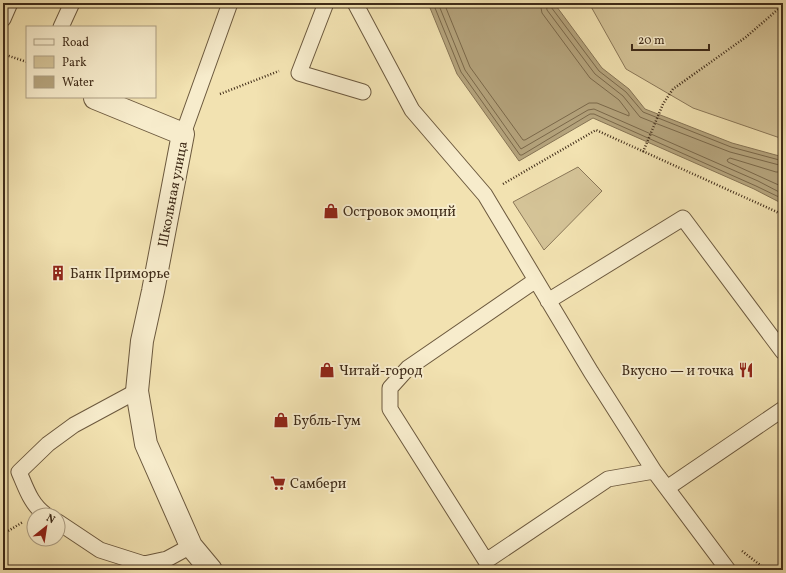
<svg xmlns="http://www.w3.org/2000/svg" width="786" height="573" viewBox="0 0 786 573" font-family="Vollkorn,serif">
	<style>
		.green { fill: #d4c397; stroke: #8a7758 }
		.water { fill: #b5a47d; stroke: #867455 }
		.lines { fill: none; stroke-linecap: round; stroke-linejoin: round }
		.shore { stroke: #7a684a; stroke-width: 1 }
		.lane-casing { stroke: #6c593e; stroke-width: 17 }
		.street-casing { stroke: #6c593e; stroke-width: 24 }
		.path { stroke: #3f2b18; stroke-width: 2.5; stroke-dasharray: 1 2; stroke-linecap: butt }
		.lane { stroke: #f7eccc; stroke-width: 15 }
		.street { stroke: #f7eccc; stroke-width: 22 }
		.labels { text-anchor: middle; stroke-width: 4; stroke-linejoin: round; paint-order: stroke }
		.street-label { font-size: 14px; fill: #3f2b18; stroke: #f7eccc }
		.poi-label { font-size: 14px; fill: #3f2b18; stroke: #f7eccc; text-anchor: start }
	</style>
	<rect width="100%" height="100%" fill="#f2e2b1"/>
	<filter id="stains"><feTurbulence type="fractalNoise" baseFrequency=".005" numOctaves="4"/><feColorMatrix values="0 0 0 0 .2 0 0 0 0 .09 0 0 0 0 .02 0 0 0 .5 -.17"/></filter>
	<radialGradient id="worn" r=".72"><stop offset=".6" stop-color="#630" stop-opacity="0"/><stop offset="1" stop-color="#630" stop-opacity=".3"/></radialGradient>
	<path class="green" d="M589,3h194v136l-90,-31 -67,-39z
		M578,167l24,24 -58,59 -31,-48z"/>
	<path class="water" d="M428,3h126l48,65 27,21 16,20 87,34 51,14v47l-29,-15 -161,-71 -74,43 -62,-87z"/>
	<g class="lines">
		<path class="shore" d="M433,3l28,69 59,83h2l68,-41h4l162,72 27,13
			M438,3l27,67 56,79 67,-39 6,-1 164,72 25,13
			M444,3l26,64 53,73h2l64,-37h8l32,13v-3l-10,-13 -29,-22 -48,-65 -2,-10
			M546,3l1,7 48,64 28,22 17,21 15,6 75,29 53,14
			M551,3v4l48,64 27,21 17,20 88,35 52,14
			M783,172h-7l-46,-14 -3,2 1,2 55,25"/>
		<g class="lane-casing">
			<path id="lane" d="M326,3l-27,70 64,19
				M355,3l57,107 73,85 106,177 63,99
				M3,19l7,-16
				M61,27l11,-24
				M183,134l47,-131
				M536,280l-128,88 -18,20v21l96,152 122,-82 46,-8 74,99
				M548,301l135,-83 100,134
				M667,488l116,-79
				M46,515c-15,-10 -20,-27 -27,-43l29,-28 26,-19 63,-34
				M58,522l42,28 44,14 23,-5 24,-13"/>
		</g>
		<g class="street-casing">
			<path id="street" d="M95,98l88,36 -30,157 -11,50 -5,50 9,53 45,102 20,24"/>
		</g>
		<path class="path" d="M3,54l24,8
			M220,94l59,-23
			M643,152l20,-48 10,-15 73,-52 37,-32
			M503,184l93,-54 181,82 6,6
			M3,534l20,-12
			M742,551l22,17 7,2"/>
		<use href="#lane" class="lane"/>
		<use href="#street" class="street"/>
	</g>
	<defs>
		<g id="shop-bare" transform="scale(1.2)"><path d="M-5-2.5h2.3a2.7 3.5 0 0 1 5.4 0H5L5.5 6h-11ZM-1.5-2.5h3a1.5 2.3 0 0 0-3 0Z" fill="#8f2418" stroke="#f7eccc" stroke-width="2.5" paint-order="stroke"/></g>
		<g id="building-bare" transform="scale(1.2)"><path d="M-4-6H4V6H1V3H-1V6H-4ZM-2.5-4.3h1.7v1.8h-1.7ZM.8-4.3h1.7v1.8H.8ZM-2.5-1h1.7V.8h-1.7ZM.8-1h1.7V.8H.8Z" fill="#8f2418" stroke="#f7eccc" stroke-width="2.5" paint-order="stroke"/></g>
		<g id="restaurant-bare" transform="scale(1.2)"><path d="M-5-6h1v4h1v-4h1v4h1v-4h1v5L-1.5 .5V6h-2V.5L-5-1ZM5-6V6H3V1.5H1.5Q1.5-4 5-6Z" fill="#8f2418" stroke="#f7eccc" stroke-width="2.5" paint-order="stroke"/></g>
		<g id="supermarket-bare" transform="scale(1.2)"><path d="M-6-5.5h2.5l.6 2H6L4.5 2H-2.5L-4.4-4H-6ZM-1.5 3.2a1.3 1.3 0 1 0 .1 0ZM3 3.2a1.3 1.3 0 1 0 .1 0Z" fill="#8f2418" stroke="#f7eccc" stroke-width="2.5" paint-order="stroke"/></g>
	</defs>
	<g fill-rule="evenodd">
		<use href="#shop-bare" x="331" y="211"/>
		<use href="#building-bare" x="58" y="273"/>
		<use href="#shop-bare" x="327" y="370"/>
		<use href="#restaurant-bare" x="746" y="370"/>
		<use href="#shop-bare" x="281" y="420"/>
		<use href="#supermarket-bare" x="278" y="483"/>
	</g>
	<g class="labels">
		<g class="street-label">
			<text transform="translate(172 194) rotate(-79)" y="5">Школьная улица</text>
		</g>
		<g class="poi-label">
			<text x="343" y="216">Островок эмоций</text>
			<text x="70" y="278">Банк Приморье</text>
			<text x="339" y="375">Читай-город</text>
			<text x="734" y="375" text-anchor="end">Вкусно — и точка</text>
			<text x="293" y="425">Бубль-Гум</text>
			<text x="290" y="488">Самбери</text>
		</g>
	</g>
	<rect width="786" height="573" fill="none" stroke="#f2e2b1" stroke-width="16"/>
	<rect x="4" y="4" width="778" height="565" fill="none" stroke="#3f2b18" stroke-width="2"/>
	<rect x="8" y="8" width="770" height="557" fill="none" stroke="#3f2b18"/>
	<rect x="26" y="26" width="130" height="72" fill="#f7eccc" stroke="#ad9f84"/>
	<rect x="34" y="39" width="20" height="6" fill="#f7eccc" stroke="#ad9f84"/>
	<text x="62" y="46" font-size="12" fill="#3f2b18">Road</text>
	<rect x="34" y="56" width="20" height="12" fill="#d4c397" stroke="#ad9f84"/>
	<text x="62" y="66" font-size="12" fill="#3f2b18">Park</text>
	<rect x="34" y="76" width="20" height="12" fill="#b5a47d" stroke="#ad9f84"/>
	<text x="62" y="86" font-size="12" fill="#3f2b18">Water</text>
	<g transform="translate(46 527) rotate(30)"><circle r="19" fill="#f7eccc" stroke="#ad9f84"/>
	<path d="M0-3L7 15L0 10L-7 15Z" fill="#8f2418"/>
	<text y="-6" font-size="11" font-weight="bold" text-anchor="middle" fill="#3f2b18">N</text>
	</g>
	<path d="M632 44v6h77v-6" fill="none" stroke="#3f2b18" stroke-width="2"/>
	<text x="638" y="44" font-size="12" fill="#3f2b18" stroke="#f7eccc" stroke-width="3" paint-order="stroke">20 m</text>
	<rect width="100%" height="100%" filter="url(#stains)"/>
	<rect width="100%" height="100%" fill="url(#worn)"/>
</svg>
